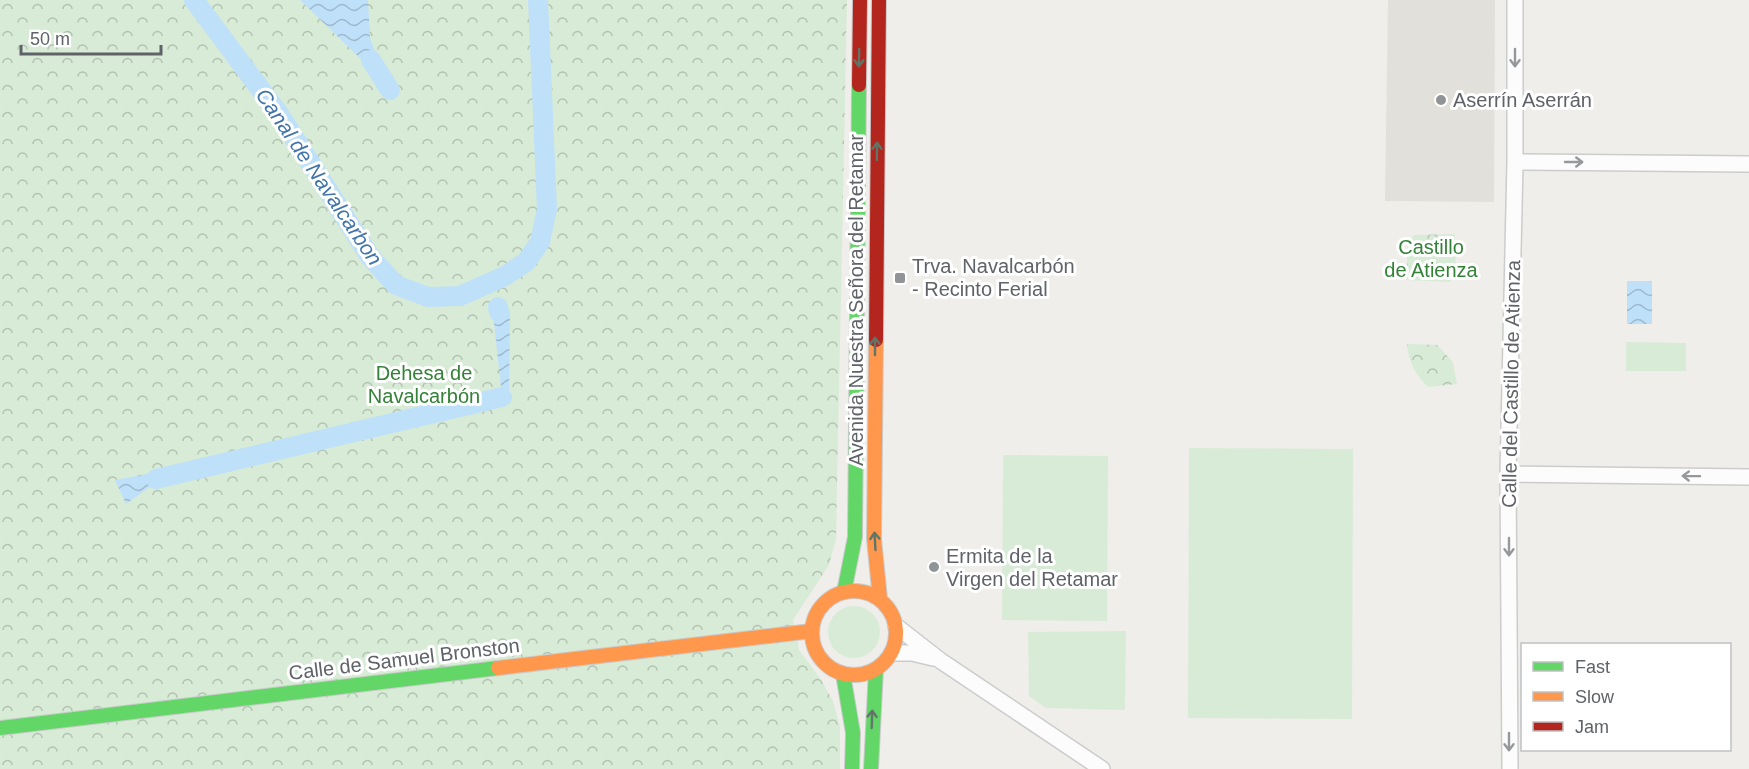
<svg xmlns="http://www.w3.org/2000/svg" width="1749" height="769" viewBox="0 0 1749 769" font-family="Helvetica,sans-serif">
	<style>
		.education { fill: #e2e0da }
		.grass { fill: #d8ebd6 }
		.park { fill: url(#park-crowns) }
		.water { fill: url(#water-waves) }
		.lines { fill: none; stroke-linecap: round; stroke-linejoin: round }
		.canal { stroke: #bfe0f9; stroke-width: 20 }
		.street-casing { stroke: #cbcccc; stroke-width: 18 }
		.fast-casing { stroke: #cacacb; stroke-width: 16 }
		.slow-casing { stroke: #cacacb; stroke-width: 16 }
		.jam-casing { stroke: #cacacb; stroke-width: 16 }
		.street { stroke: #fdfcfc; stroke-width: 15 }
		.fast { stroke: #63d668; stroke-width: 14 }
		.slow { stroke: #ff974d; stroke-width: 14 }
		.jam { stroke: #b3261e; stroke-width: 14 }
		.oneway { stroke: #607468 }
		.oneway2 { stroke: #96999c }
		.poi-dot { fill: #919496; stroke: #fff; stroke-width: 2 }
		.labels { text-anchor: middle; stroke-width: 6; stroke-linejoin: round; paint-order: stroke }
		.poi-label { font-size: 20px; fill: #5f6368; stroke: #fff; text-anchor: start }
		.park-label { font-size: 20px; fill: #348238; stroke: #fff }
		.street-label { font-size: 20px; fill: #5f6368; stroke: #fff }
		.water-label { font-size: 21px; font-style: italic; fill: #4174aa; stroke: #fff }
	</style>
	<defs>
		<pattern id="park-crowns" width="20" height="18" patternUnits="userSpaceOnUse" patternTransform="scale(1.5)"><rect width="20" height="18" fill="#d8ebd6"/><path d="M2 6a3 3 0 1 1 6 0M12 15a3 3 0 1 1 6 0" fill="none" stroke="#b2c2b1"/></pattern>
		<pattern id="water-waves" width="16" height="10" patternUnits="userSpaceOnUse" patternTransform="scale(1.5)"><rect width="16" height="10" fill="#bfe0f9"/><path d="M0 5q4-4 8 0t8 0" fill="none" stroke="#9eb9cd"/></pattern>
	</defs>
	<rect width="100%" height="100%" fill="#efeeea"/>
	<path class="education" d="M1388,0h107l-1,202 -109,-1z"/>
	<path class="grass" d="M1626,342l60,1v28h-60z
		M1189,448l164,1 -1,270 -164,-1z
		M1003,455l105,1 -1,165 -105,-1z
		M828 632a26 26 0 1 1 52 0a26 26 0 1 1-52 0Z
		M1126,631l-1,79 -79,-2 -17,-12 -1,-64z"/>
	<path class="park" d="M0,0h847l-11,539 -7,26 -36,55 6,30 21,28 13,23 7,26v42h-840z
		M1455,234l1,36 -6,12 -43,-2v-32l7,-13z
		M1407,344l30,1 16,17 4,22 -29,3c-13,-13 -19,-24 -21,-43z"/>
	<path class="water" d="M300,0h68l2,38 7,19 -12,6z
		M1627,281h25v43h-25z
		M510,310l-1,86 -7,1 -9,-83z
		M152,473l5,9 -31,22 -11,-24z"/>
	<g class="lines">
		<path class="canal" d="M194,0l85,114 92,144 25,27 32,12 32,-1 45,-20 21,-14 14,-20 7,-33 -9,-209
			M371,60l19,30
			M498,307l1,5
			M156,479l346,-82"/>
		<g class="street-casing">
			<path id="street" d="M1515,162l234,2
				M1508,474l241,3
				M896,626l45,35 161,108
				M892,653h20l21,5
				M1510,769l-2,-295 7,-312v-162"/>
		</g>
		<g class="fast-casing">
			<path id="fast" d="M844,592l11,-55 4,-452
				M843,674l10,59 -1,36
				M0,728l498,-60
				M871,769l5,-100"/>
		</g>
		<g class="slow-casing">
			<path id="slow" d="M876,340l-2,199 6,60
				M812 633a42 42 0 1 1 84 0a42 42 0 1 1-84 0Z
				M498,668l314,-37"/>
		</g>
		<g class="jam-casing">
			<path id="jam" d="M859,85l1,-85
				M876,340l3,-340"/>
		</g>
		<use href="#street" class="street"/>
		<use href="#fast" class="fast"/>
		<use href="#slow" class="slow"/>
		<use href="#jam" class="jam"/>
	</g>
	<defs><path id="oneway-shaft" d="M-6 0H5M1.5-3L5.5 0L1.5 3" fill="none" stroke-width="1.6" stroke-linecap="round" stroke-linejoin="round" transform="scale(1.5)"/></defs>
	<g class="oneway">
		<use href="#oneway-shaft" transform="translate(859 58) rotate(91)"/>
		<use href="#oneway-shaft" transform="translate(877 151) rotate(-89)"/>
		<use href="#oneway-shaft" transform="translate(875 346) rotate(-90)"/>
		<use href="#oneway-shaft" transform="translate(875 541) rotate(-93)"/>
		<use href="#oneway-shaft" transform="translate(872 719) rotate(-88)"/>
	</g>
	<g class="oneway2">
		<use href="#oneway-shaft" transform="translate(1515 58) rotate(90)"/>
		<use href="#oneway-shaft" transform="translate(1574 162)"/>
		<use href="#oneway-shaft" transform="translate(1691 476) rotate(-179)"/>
		<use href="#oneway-shaft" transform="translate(1509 547) rotate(90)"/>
		<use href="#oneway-shaft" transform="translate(1509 742) rotate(90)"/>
	</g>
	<g class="poi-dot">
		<circle cx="1441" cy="100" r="6"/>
		<rect x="894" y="272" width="12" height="12" rx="3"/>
		<circle cx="934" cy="567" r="6"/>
	</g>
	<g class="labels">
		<g class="poi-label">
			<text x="1453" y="107">Aserrín Aserrán</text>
			<text x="912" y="273">Trva. Navalcarbón<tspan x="912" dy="23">- Recinto Ferial</tspan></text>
			<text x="946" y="563">Ermita de la<tspan x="946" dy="23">Virgen del Retamar</tspan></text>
		</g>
		<g class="park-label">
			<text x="1431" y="254">Castillo<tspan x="1431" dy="23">de Atienza</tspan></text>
			<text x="424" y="380">Dehesa de<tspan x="424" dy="23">Navalcarbón</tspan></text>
		</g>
		<g class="street-label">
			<text transform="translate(856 300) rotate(-90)" y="7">Avenida Nuestra Señora del Retamar</text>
			<text transform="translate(1511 384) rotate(-89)" y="7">Calle del Castillo de Atienza</text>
			<text transform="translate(404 659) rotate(-7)" y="7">Calle de Samuel Bronston</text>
		</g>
		<g class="water-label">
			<text transform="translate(319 177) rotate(56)" y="7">Canal de Navalcarbon</text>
		</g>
	</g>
	<rect x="1521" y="643" width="210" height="108" fill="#ffffff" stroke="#bfc1c3" stroke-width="1.5"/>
	<rect x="1533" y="662" width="30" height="9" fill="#63d668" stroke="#bfc1c3" stroke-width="1.5"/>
	<text x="1575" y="673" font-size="18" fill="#5f6368">Fast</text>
	<rect x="1533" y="692" width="30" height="9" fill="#ff974d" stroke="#bfc1c3" stroke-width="1.5"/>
	<text x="1575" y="703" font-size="18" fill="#5f6368">Slow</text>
	<rect x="1533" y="722" width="30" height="9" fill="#b3261e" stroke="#bfc1c3" stroke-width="1.5"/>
	<text x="1575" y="733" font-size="18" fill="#5f6368">Jam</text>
	<path d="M21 45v9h140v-9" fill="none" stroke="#5f6368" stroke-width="3"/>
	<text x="30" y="45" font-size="18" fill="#5f6368" stroke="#ffffff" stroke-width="4.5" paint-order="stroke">50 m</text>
</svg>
